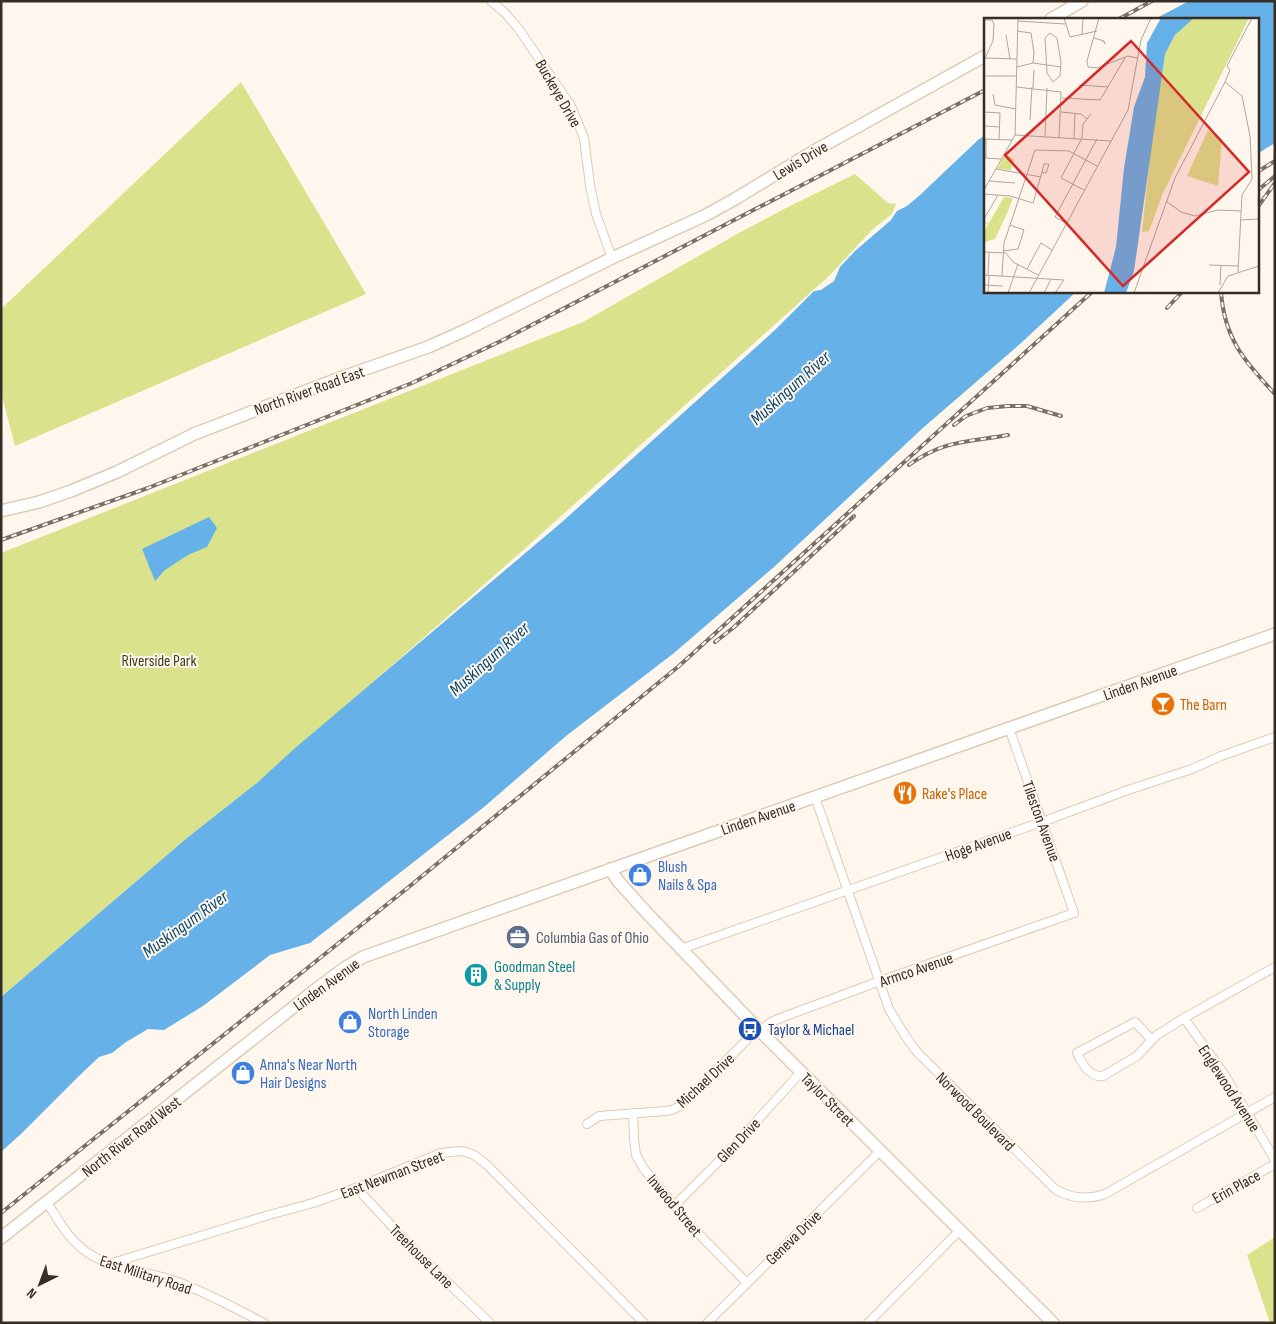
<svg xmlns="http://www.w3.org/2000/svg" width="1276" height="1324" viewBox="0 0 1276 1324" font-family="'Sofia Sans Condensed',sans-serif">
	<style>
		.green { fill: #dbe28c }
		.water { fill: #65b1e8 }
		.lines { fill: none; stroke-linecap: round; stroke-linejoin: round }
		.street-casing { stroke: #decbb3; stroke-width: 10 }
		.secondary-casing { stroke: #decbb3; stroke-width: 14 }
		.street { stroke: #fff; stroke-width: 8 }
		.secondary { stroke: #fff; stroke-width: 11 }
		.rail-casing { stroke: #797167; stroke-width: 4 }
		.rail { stroke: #fff7ed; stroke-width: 2; stroke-dasharray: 5.5; stroke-linecap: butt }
		.labels { text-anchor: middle; stroke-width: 4; stroke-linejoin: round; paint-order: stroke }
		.street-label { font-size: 16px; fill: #362e25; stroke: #fff7ed }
		.park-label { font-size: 16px; fill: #3e401c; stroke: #fff7ed }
		.food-label { font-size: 16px; fill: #c56008; stroke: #fff7ed; text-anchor: start }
		.shop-label { font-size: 16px; fill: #366cbe; stroke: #fff7ed; text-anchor: start }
		.service-label { font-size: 16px; fill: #4e5e75; stroke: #fff7ed; text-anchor: start }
		.culture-label { font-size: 16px; fill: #0d838f; stroke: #fff7ed; text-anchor: start }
		.transit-label { font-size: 16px; fill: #164399; stroke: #fff7ed; text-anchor: start }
		.water-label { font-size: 18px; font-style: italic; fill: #0b486c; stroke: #fff7ed }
		.inset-road { fill: none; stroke: #afa79d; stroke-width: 1 }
		.view { fill: #d62828; fill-opacity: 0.15; stroke: #d62828; stroke-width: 2.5 }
		.inset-edge { fill: none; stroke: #362e25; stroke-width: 2.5 }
	</style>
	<rect width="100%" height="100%" fill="#fff7ed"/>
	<path class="green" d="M241,82l125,212 -351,152 -14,-54v-83z
		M855,174l33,29 8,1 -4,10 -19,15 -44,47 -309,277 -124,109 -138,120 -71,56 -186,159v-444l582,-231 154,-88 49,-26z
		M1275,1237v86h-5l-23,-68z"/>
	<path class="water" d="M1189,1h86v142l-18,11v-135h-102z
		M985,135v156h92l-57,53 -96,83 -150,140 -100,86 -108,83 -82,71 -174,136 -40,12 -67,51 -39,24 -16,-1 -22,13 -14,11 -13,4 -19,18 -58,58 -21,19v-155l186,-159 71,-56 36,-33 268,-227 213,-192 39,-39 7,-1 13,-9 6,-14 15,-16 36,-31 6,-9 10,-5 13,-11 58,-55z
		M209,517l8,11 -10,19 -19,8 -23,15 -10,11 -13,-32z"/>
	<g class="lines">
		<g class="street-casing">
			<path id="street" d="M491,1l14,12 13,15 53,78 13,32 6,47 6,29 16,44
				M815,797l74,212c9,15 17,30 29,44l137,136c16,10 32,11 50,5l170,-97
				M681,949l369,-130 78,-29 64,-21 29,-13 54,-19
				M1184,1018l40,56 51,86
				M760,1031l11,-9 15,-6 94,-35 194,-68 -65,-185
				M1152,1040l-15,16 -34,20c-13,2 -21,-12 -26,-23l58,-31 17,18 5,-5 27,-17 91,-51
				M633,1113l1,25 2,17 8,14 46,56 57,58
				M587,1124l12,-8 67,-5 6,-1 8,-4 78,-77
				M358,1187l5,8 57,61 70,67
				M47,1202c11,18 21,36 37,48 23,19 65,21 94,32 30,11 58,27 86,41
				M674,1206l61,-61 66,-73
				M1197,1208l78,-44
				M109,1264l160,-49 44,-12 45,-16 83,-34 19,-2 6,1 8,3 12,9 158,159
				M707,1323l173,-172
				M868,1323l92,-93"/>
		</g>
		<g class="secondary-casing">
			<path id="secondary" d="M1051,19l31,-18
				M1,511l38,-9 32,-11 46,-19 77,-38 146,-56 88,-31 38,-17 146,-72 94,-43 29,-16 79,-48 171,-95
				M610,869l8,12 28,31 112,117 295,294
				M1,1238l314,-248 31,-23 17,-10 912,-323"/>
		</g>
		<use href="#street" class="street"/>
		<use href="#secondary" class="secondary"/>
		<g class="rail-casing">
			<path id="rail" d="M1119,19l33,-18
				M1257,172l18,-11
				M1257,191l18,-15
				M1257,208l18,-25
				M1221,291c3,47 23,70 54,103
				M1167,308l16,-17
				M954,425l12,-9 21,-8 21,-2h19l34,10
				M909,465c34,-25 60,-23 99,-30
				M1,540l147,-52 264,-105 89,-42 484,-251
				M715,642l18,-14 121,-112
				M1,1213l404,-323 274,-224 414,-375"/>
		</g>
		<use href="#rail" class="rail"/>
	</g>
	<defs>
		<g id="bar-disc" transform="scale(1.25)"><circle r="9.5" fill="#e8710a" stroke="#fff7ed"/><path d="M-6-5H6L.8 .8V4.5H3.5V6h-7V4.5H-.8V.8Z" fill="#fff"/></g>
		<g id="restaurant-disc" transform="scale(1.25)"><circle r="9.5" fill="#e8710a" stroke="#fff7ed"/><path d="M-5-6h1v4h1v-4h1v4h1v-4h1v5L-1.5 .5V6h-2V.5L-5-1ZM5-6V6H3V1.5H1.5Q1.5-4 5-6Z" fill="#fff"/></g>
		<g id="shop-disc" transform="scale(1.25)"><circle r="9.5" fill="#3f7fe0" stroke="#fff7ed"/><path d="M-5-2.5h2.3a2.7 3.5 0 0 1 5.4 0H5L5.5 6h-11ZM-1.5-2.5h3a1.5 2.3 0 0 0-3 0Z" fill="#fff"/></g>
		<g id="office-disc" transform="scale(1.25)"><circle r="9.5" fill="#5c6f8a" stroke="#fff7ed"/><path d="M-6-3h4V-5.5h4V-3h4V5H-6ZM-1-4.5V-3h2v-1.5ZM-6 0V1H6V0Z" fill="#fff"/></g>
		<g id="building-disc" transform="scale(1.25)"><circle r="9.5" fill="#0f9aa8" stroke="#fff7ed"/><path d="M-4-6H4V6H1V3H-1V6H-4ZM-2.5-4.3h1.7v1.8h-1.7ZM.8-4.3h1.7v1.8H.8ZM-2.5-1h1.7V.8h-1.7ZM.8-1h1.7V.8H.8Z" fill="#fff"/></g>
		<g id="bus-disc" transform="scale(1.25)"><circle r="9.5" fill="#1a4fb4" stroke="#fff7ed"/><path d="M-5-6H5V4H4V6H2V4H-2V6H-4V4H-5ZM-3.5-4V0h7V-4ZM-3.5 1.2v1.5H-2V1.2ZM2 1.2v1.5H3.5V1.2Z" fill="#fff"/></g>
	</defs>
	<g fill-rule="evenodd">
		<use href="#bar-disc" x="1163" y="704"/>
		<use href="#restaurant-disc" x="905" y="793"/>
		<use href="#shop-disc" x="640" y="875"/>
		<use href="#office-disc" x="518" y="937"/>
		<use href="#building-disc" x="476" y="975"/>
		<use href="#shop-disc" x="350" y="1022"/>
		<use href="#bus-disc" x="750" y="1029"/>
		<use href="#shop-disc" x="243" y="1073"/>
	</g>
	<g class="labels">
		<g class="street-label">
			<text transform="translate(559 93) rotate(60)" y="6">Buckeye Drive</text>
			<text transform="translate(800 160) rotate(-31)" y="6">Lewis Drive</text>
			<text transform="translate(309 390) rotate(-20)" y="6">North River Road East</text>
			<text transform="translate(1140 682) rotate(-20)" y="6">Linden Avenue</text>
			<text transform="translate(758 817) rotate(-19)" y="6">Linden Avenue</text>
			<text transform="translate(1042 821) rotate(70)" y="6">Tileston Avenue</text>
			<text transform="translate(978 844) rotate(-20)" y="6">Hoge Avenue</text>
			<text transform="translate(916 969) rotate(-19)" y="6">Armco Avenue</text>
			<text transform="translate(326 984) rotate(-36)" y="6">Linden Avenue</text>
			<text transform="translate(705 1080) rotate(-43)" y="6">Michael Drive</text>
			<text transform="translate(1230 1088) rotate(57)" y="6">Englewood Avenue</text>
			<text transform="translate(828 1099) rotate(45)" y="6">Taylor Street</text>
			<text transform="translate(976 1111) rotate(45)" y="6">Norwood Boulevard</text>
			<text transform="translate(131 1136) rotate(-38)" y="6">North River Road West</text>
			<text transform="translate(738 1140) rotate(-46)" y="6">Glen Drive</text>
			<text transform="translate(392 1174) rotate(-21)" y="6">East Newman Street</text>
			<text transform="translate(1236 1186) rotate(-29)" y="6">Erin Place</text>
			<text transform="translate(675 1205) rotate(50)" y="6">Inwood Street</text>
			<text transform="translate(793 1237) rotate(-44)" y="6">Geneva Drive</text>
			<text transform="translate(422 1256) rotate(45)" y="6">Treehouse Lane</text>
			<text transform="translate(146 1274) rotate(18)" y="6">East Military Road</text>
		</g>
		<g class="park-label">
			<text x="159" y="666">Riverside Park</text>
		</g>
		<g class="food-label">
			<text x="1180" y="710">The Barn</text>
			<text x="922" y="799">Rake's Place</text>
		</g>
		<g class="shop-label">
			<text x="658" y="872">Blush<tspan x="658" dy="18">Nails &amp; Spa</tspan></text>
			<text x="368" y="1019">North Linden<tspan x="368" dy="18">Storage</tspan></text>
			<text x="260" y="1070">Anna's Near North<tspan x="260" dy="18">Hair Designs</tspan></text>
		</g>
		<g class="service-label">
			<text x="536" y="943">Columbia Gas of Ohio</text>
		</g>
		<g class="culture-label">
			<text x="494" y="972">Goodman Steel<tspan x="494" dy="18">&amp; Supply</tspan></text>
		</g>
		<g class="transit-label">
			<text x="768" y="1035">Taylor &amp; Michael</text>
		</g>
		<g class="water-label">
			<text transform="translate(790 388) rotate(-42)" y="6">Muskingum River</text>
			<text transform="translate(489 659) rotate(-42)" y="6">Muskingum River</text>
			<text transform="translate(185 924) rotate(-36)" y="6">Muskingum River</text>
		</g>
	</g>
	<g transform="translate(984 18)">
		<rect width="275" height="275" fill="#fff7ed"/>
		<path d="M210,0h55l-86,175 -14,38 -7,1 12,-114 11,-64 10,-19zM224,112l14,9 -4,47 -31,-10zM21,136l9,5 -3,11 -14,-1zM20,179l9,1 -5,13 -13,28 -10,3 -1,-10 4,-7 -4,-3 5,1z" fill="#dbe28c"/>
		<path d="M177,0h33l-19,17 -10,19 -31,217 -8,22h-22l12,-46 8,-79 10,-61 11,-30 2,-34z" fill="#65b1e8"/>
		<path class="inset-road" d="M80,0l6,19 27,-6M115,0l-12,43 1,6 9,1 31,-12 9,2M0,2h8l2,4 -1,17 -8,17M34,3l47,3M66,15l7,5 4,24 -1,14 -7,6 -6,-9 -2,-35zM22,17l4,24M98,17l1,-17M110,20l10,3 1,3 -2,-3M0,40l33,1M49,45l28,4M33,49l16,-4 1,-10 -3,-20 -14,-2M0,58h32M241,64l17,14 8,40 2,43 -10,16 -4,77M95,67l29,2M32,69l45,5 -2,45M49,70l1,-18M9,76l2,11 21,4M78,80l38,2 25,-42M0,94l16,1 -1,27M77,94l20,2 6,5M46,102l2,-33M0,108l16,1M31,117l96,6M61,118l2,-48M90,120l1,-25M98,120l-21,40 23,12M98,120l1,-14 8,-10M0,121l28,1M0,140l17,1M2,140v-19M12,151l45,8M5,163l26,2M0,172l31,-55 3,-117M0,176l26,2 23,7 9,-31 4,1 3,-9h-5l-2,8M274,180l1,18M182,183l15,11 14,4 23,-6 23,1M0,201l14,-24M256,202l19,-1M82,205l-11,-6 42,-78M19,233l15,-2 6,-19 -14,-5M0,234l22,1 7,9 25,13M225,247l29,1M43,251l14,-26 11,7M0,257l80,5 -9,13M4,258l1,-23M18,258l2,-33 31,-93 34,1 28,15M0,267l19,1M236,267l1,-20M4,275l1,-17M24,275l10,-29M45,275l99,-183 13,-70 10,-22M60,275l7,-14M150,275l41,-115 50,-96 5,-12 -3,-4 25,-48M234,275l10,-17 31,-10"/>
		<path class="view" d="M147,23l118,131 -126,114 -118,-131z"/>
		<rect width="275" height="275" class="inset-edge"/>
	</g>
	<rect width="1276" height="1324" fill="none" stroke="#362e25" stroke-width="5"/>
	<g transform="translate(40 1284) rotate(222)" stroke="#fff7ed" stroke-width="4" paint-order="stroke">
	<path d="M0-4L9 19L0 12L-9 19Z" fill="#362e25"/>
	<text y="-8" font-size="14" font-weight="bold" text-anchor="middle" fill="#362e25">N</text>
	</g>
</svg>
